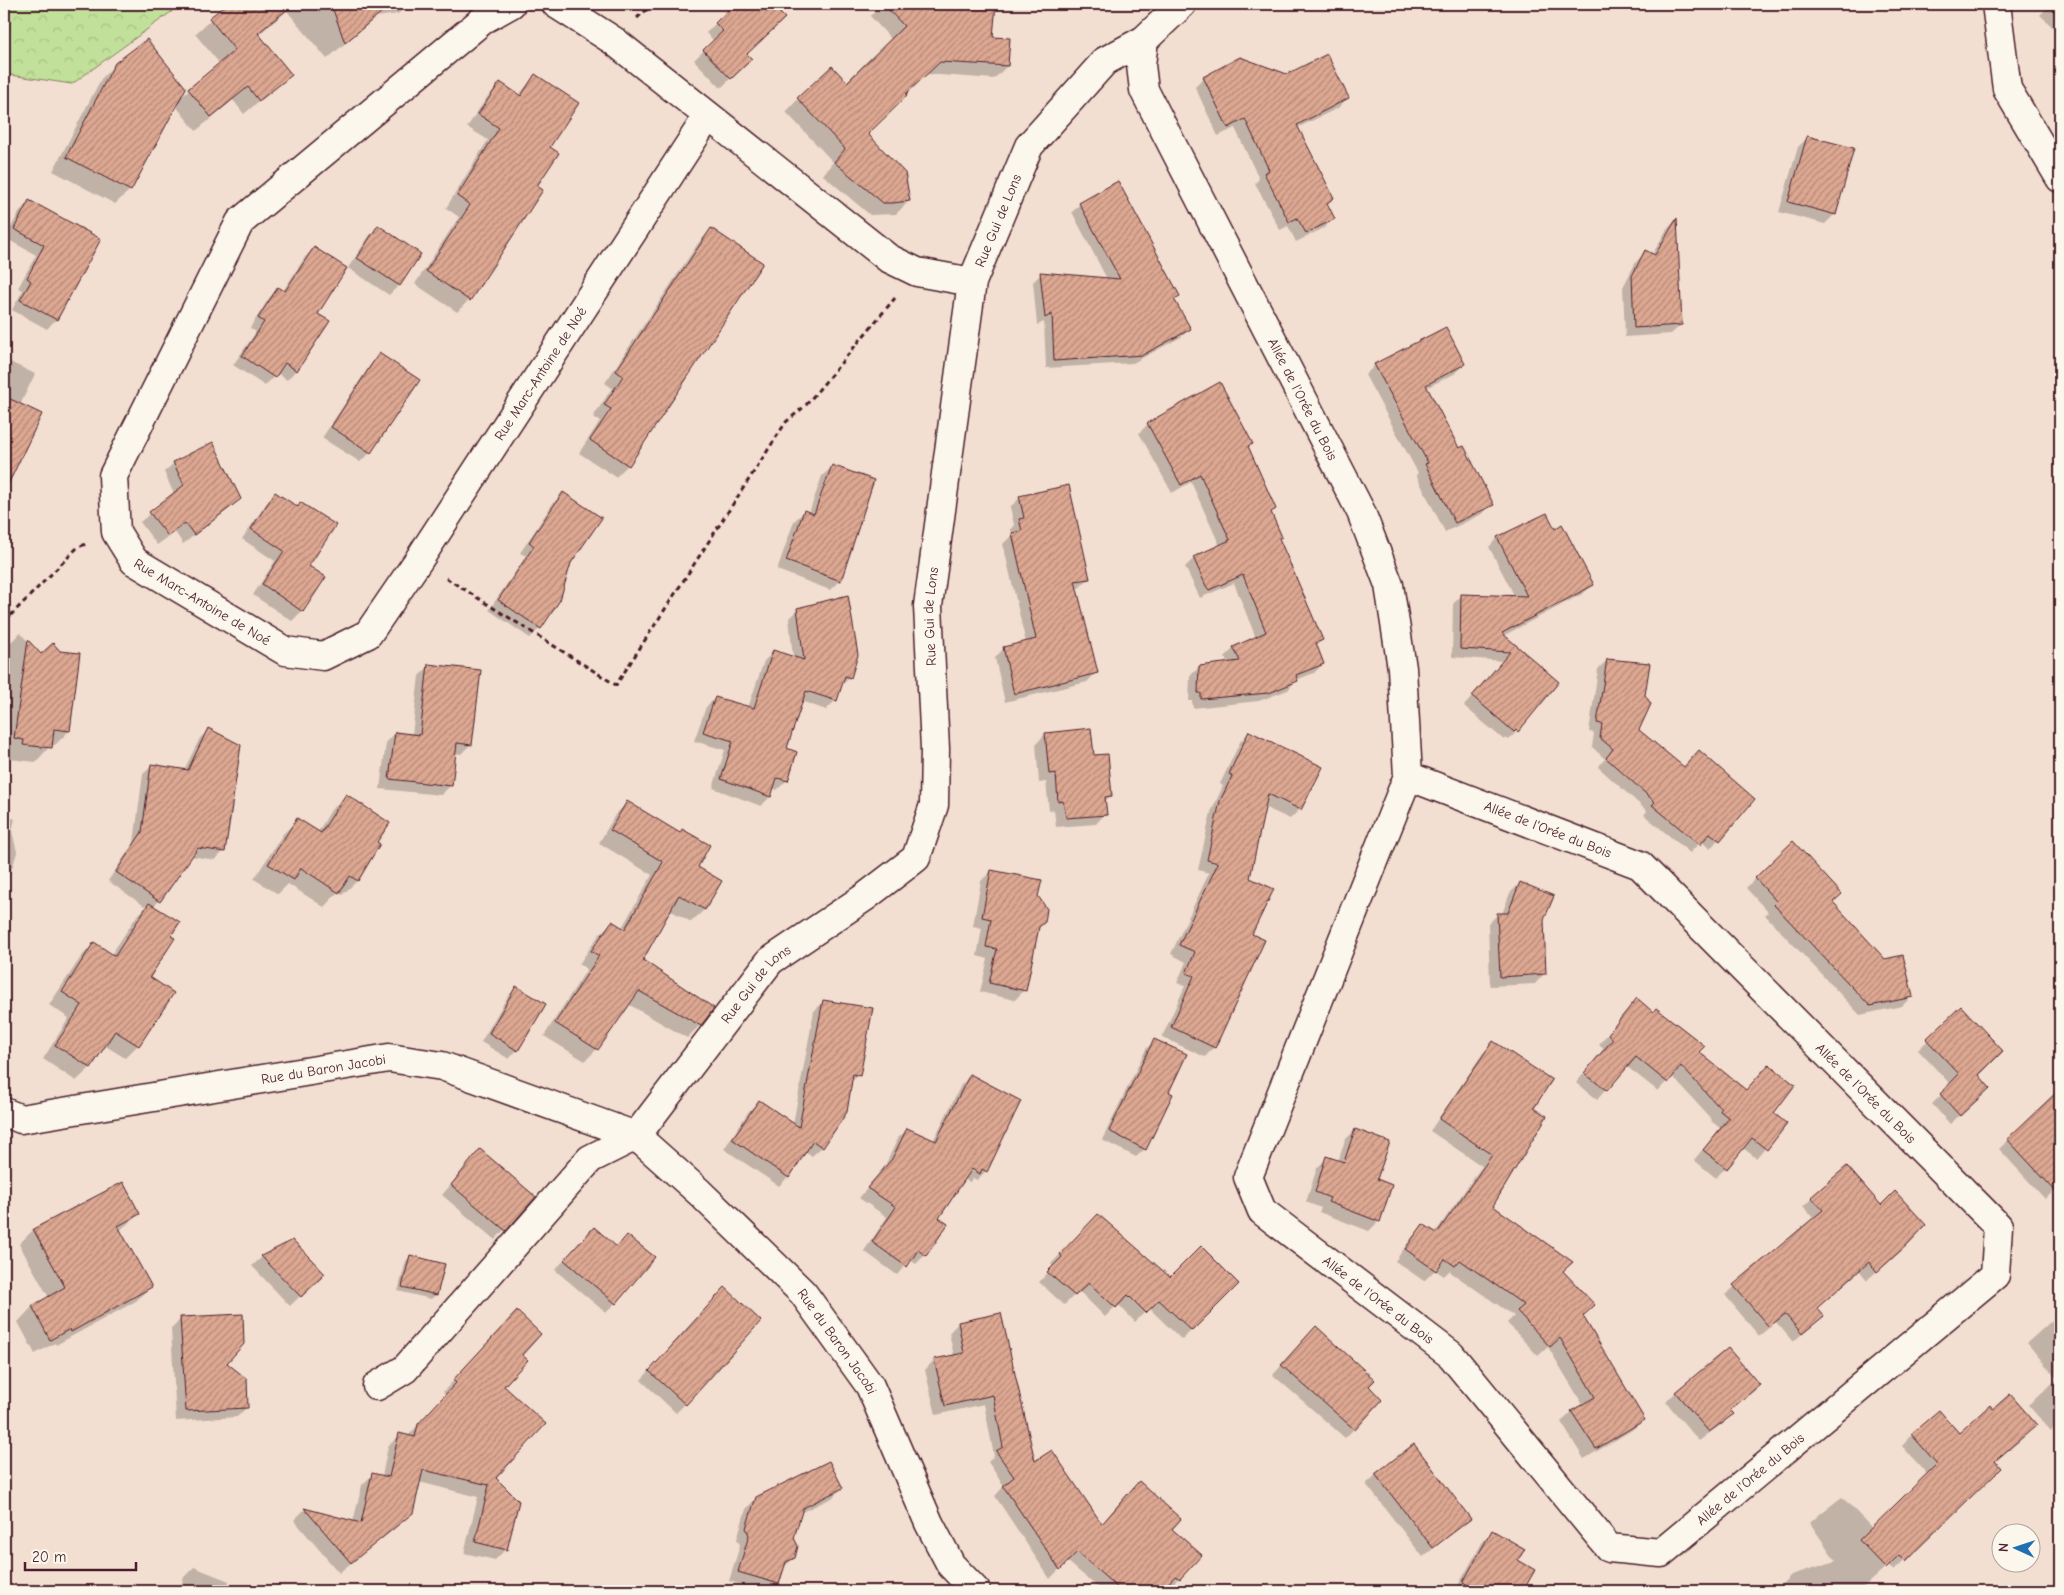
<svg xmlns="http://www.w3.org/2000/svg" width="2064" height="1595" viewBox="0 0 2064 1595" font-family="'Comic Neue',sans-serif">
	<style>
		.forest { fill: url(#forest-crowns); stroke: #868062 }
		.shadow { fill: #0003 }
		.building { fill: url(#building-hatch); stroke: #4a1f2b }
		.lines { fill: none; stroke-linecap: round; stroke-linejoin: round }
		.street-casing { stroke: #4a1f2b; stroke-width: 31 }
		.path { stroke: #4a1f2b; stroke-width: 3; stroke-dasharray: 5 4; stroke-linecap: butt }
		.street { stroke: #fbf7ec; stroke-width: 28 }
		.labels { text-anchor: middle; stroke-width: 4; stroke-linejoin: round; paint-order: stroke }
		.street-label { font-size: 14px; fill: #4a1f2b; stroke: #fbf7ec }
	</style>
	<defs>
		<pattern id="forest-crowns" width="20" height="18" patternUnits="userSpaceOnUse" patternTransform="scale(1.25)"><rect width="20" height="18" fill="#c1e099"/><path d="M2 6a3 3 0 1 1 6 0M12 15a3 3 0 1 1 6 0" fill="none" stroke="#a7c084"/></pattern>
		<pattern id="building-hatch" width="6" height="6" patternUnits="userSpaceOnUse" patternTransform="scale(1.25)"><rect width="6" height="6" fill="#dda892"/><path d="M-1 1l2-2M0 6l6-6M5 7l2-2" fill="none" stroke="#b58877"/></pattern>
	</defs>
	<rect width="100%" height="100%" fill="#f2dfd1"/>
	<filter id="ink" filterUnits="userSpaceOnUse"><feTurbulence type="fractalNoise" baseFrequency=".02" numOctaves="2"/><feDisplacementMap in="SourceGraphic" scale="10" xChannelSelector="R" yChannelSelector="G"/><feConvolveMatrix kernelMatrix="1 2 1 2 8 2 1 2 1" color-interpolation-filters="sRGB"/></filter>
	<g filter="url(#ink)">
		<path class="forest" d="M4,4h178l-110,80 -68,-10z"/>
		<path class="shadow" d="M228,4h180l-10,10 -22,3 -49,42 -40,-48 -29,24 32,40 -46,39 -11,-14 -37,31 -21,-26 -45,85 -15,14 -62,-33 48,-92 14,-15 65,34 40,-34 -25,-30z
			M721,4h62l-7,7 -30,43 4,5 -29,29 -27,-28 20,-19 -8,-8 22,-22z
			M883,4h42l9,9 1,-9h59l-2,34 15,28 -13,13 -68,-5 -60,60 43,67 -13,13 -26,1 -47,-40 10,-13 -47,-50 12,-13 49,-16 45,-43 -22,-24z
			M2042,4h18v30l-20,-19 7,-7z
			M535,76l13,71 -13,39 -66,114 -12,12 -42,-28 44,-67 -13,-9 42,-68 -21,-13 21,-31 12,-12 18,12z
			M1204,78l143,20 -9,10 -41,20 36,70 -7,7 7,14 -9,9 -28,14 -8,-16 -8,4 -25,-47 4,-4 -24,-51 -17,8 -23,-49z
			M1808,137l44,12 -18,66 -9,9 -46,-12 19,-65z
			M29,201l70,39 -43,79 -9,10 -35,-19 11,-20 -5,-2 18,-33 -31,-17 15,-27z
			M1080,204l98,92 -5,4 17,29 -9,8 -48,26 -87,5 -2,-46 -7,3 -4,-43 8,-8 66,5 -35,-67z
			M1676,220l5,105 -10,9 -46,3 -2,-50 13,-25 9,-10 7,3 15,-26z
			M378,227l21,58 -10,10 -41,-27 21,-32z
			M711,230l-83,235 -12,12 -37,-24 21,-32 -7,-4 19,-29 -7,-5 94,-141z
			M314,248l2,66 -20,56 -9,10 -10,-7 -12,13 -32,-21 23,-33 -6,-4 19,-30 9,-10 5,3 22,-34z
			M380,355l38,25 -48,73 -10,9 -38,-24 48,-73z
			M4,359l31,15 -15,31 -6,63 -10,11z
			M1464,364l-10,10 -28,14 33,62 33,55 -10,9 -37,18 -29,-57 2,-2 -53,-98 10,-10z
			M1148,424l104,19 -4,5 27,61 -5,4 8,26 44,101 -6,6 7,18 -9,9 -18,7 -8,10 -29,11 -66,7 -1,-7h-3l1,-25 9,-9 29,-3 -3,-7 9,-9 22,-10 -22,-55 -34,15 -15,-31 9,-9 26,-12 -29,-64 -19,11 -33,-60z
			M174,463l65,36 -10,10 -46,35 -8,-12 -18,13 -17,-23 34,-28 -10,-22z
			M832,467l8,113 -10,10 -53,-20 17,-49 10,-9 5,1 13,-37z
			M276,494l21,14 3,-4 8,63 -6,44 -10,10 -39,-26 22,-34 -33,-22 24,-35z
			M563,494l7,68 -11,38 -19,28 -10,10 -41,-28 37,-54 -6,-3 33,-50z
			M1020,498l69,80 -10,10h-3l21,84 -10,10 -82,20 -10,-44 9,-10 22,-5 -23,-99 9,-9 -1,-6 3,-4 -4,-18z
			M1546,514l8,16 39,54 -9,9 -81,43 54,46 -40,49 -8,9 -3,-2 -2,2 -40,-34 39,-45 -51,-4 1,-53 8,-8 54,1 -26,-50 8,-9z
			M798,609l52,69 -10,8 -5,15 -9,9 -25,-9 -16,48 2,31 -10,10 -4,-2 -3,9 -9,9 -48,-18 12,-38 -31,-9 12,-34 9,-9 33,10 16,-47 9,-9 20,6 -4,-40z
			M20,633l21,22 28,76 -14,14h-4l-15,17 -27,-3v-5l-5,-1v-104z
			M1607,660l31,70 46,38 69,31 -43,50 -9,-8 -11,12 -46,-38 3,-4 -49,-44 7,-8 -13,-12 2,-14 -5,-1 9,-63z
			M429,666l42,78 -10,10 -7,-1 -3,32 -10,10 -61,-6 6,-46 9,-10 17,2 7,-59z
			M209,730l15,121 -9,9 -24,-4 -37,51 -6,70 -10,68 -13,13 -21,-13 -14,23 -14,13 -33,-22 26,-41 -20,-13 32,-48 13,-14 17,12 25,-38 10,-10 -38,-26 26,-39 9,-68 9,-8 32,4 16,-32z
			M1249,732l51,77 -10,10 -26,-12 -15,72 2,56 -37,112 -9,10 -43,-20 23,-51 -8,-3 9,-21 -15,-8 38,-81 -11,-3 13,-58 12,-26 -3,-2 20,-42z
			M1045,734l48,23 18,38 -7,7 1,12 -9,10 -40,3 -2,-17 -5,1 -3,-29 -7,1 -3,-39z
			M346,796l33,49 -22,36 -15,14 -4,-3 -14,15 -36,-23 -10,10 -24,-15 29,-45 15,-15 20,13 13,-22z
			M627,803l52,31 3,-3 14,36 24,15 -16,28 -13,12 -21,-12 -28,50 58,65 -13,13 -59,-34 -31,45 -12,12 -41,-25 43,-67 -8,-5 20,-29 13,-13 9,7 31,-54 -53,-32 16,-28z
			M4,815l11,4 -3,12 5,21 -6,20 -7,7z
			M991,871l47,57 -14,62 -9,10 -35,-8 8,-33 -11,-3 5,-28 -9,-2 8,-45z
			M1756,878l76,24 80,94 -10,10 -42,9 -95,-100 3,-3 -22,-24z
			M1520,883l23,37 1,54 -9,10 -45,2 -2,-62 10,-10h4l8,-21z
			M517,988v62l-8,9 -28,-17 27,-46z
			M1637,1000l61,52 88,72 -30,34 -13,-10 -27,30 -22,-18 26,-32 -9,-7 1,-1 -40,-44 -14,15 -32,-25 -29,34 -21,-17 28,-34 -5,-5z
			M824,1001l35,74 -9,8 -28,64 -10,9 -7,-5 -17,26 -9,9 -55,-37 25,-38 10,-10 34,23 21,-113z
			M1961,1008l16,67 2,22 -29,27 -18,-20 19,-19 -33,-35z
			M2060,1019v10l-5,-5z
			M1154,1041l14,52 -23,56 -9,8 -34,-17 44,-91z
			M1493,1043l40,65 -42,99 71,65 20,45 61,102 -11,11 -48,29 -23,-37 11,-10 11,-7 -35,-58 -10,9 -31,-33 7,-7 -65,-45 -5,5 -9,-6 -11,11 -29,-20 18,-25 11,-10 11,7 47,-67 -52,-35 53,-78z
			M970,1076l16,95 -9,9 -4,-2 -3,4 -6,-3 -27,39 -12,37 -9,9 -6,-4 -13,15 -33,-24 23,-34 -28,-19 24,-28 15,-32 10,-9 25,12 28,-56z
			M2060,1091v95l-15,13 -46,-50z
			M1355,1130l21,50 3,41 -10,10 -50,-19 2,-4 -15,-6 11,-34 10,-10 11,4 7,-22z
			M471,1161l63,36 -39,43 -53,-45z
			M1812,1198l85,56 -30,26 -8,-10 -43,38 -3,16 -20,18 -17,-20 -17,14 -34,-41 89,-76 -11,-12z
			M139,1214l-20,17 31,56 -14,14 -80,44 -1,-2 -20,11 -17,-32 14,-15 17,-9 -30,-54 14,-14z
			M1088,1225l82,53 67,6 -55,56 -33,-32 -14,14 -17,-18 -13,13 -26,-26 -15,14 -25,-23 14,-15 -2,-3z
			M584,1239l31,64 -9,10 -51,-43z
			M292,1242l31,32 -33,32 -38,-40 10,-9z
			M410,1256l33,9 -7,30 -5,4 -33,-8 8,-30z
			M716,1297l-31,107 -9,9 -35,-33z
			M2060,1313v110l-9,8 -23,-26 29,-26 -30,-36z
			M181,1319l45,45 21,43 -10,10 -61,4 -5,-93z
			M958,1323l77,140 66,62 29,-33 70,63 -31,33 -3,-3 -6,6h-58l-35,-30 -17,18 -55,-83 9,-10 -16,-24 6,-6 -10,-52 -48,11 -11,-45 9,-10 20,-4 -5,-23z
			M506,1324l14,31 -18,31 -8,92 12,71 -11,11 -31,-7 14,-56 -59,-15 -7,30 -73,61 -45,-53 10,-10 49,12 9,-37 11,-11 9,2 6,-30 12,-11 7,2 39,-42 -3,-3z
			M1306,1337l48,92 -9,9 -72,-63z
			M1675,1393l74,1 -20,17 3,3 -9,9 -24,18 -33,-39z
			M1912,1435h113l-31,27 5,6 -105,102 -6,-5 -29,26h-77l-1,-6 10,-10 45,-14 -26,-38 11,-10 21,-16 30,31 56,-53 -26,-29z
			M1376,1475l93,44 -46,38 -57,-73z
			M842,1488l-10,10 -32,15 -7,26 1,19 -11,10 -5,16 -8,7h-9l-32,-10 11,-36 -3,-6 9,-30 10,-11z
			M1493,1532l23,29 17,10 -12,20h-66l28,-50z
			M194,1567l35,14 -3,10h-47l5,-14z"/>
		<path class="building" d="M227,4h67l-36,29 34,42 -33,26 -11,-14 -37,30 -23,-28 47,-39 -26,-32z
			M331,4h60l-46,39z
			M735,4h36l14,14 -38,36 5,5 -21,20 -28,-29 20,-19 -8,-8z
			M883,4h113l-3,33 17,1 -2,28 -68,-4 -34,32 1,2 -39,38 37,39 5,28 -18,2h-9l-49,-41 11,-13 -48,-51 35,-32 15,16 57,-56z
			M147,39l39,49 -55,103 -65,-34 49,-94z
			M1327,54l22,44 -52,27 37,73 -7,5 8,16 -29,14 -9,-15 -8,4 -25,-49 5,-3 -24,-51 -17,9 -25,-51 37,-20 47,17z
			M535,74l44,29 -29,44 9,6 -22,33 6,4 -73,111 -44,-30 44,-66 -13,-9 42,-68 -21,-14 22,-32 21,14z
			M1807,136l47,12 -18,67 -48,-13z
			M1118,181l62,115 -6,3 17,30 -48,26 -89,6 -2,-47 -7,4 -5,-46 80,7 -41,-76z
			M29,200l72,39 -44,81 -37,-20 11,-19 -4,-3 17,-33 -30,-16z
			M1677,218l5,107 -48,3 -2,-52 13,-26 10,5z
			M378,225l43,29 -21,32 -43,-28z
			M711,228l52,35 -134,203 -39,-26 21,-31 -7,-4 19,-29 -7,-5z
			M314,247l33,21 -29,46 12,7 -33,50 -12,-8 -10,15 -33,-22 22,-34 -6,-4 20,-31 7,4z
			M1446,327l19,37 -39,21 33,63 5,-2 30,59 -39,18 -30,-59 3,-1 -54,-99z
			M379,353l41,27 -49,73 -40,-26z
			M1220,382l33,62 -5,2 28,63 -5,3 11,25 -3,1 44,102 -7,3 8,21 -28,11 2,6 -29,12 -68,6v-6h-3l1,-27 41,-5 -7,-14 33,-15 -23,-57 -34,15 -3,-4 -13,-29 37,-17 -30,-66 -19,11 -34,-62z
			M4,396l38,18 -38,79z
			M213,442l28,57 -47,36 -9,-12 -17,13 -19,-24 35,-27 -11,-23z
			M832,465l42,15 -33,101 -55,-20 18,-51 10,4z
			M1069,485l21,94 -15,2 23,92 -84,21 -11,-47 33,-8 -24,-106 10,-2 -3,-12 5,-1 -5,-22z
			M275,492l23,15 2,-5 36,23 -27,41 17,11 -23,35 -41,-28 22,-33 -33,-22z
			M563,492l39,26 -31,45 -11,37 -19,29 -43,-29 36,-54 -5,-4z
			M1547,513l8,16 7,-5 32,61 -92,48 57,49 -41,50 -2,-2 -2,2 -42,-36 38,-44 -50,-3 1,-55 66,2 -30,-59z
			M848,595l10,60 -7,23 -6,-2 -8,25 -31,-10 -19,57 10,4 -9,29 -11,-3 -6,19 -50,-18 12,-38 -30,-9 12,-35 39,11 19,-58 31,10 -7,-52z
			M28,640l13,14 12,-11 7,8 20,2 -10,78 -16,-2 -2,19 -29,-3 1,-5 -10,-2z
			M1607,659l43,4 -5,32 6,9 -12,26 45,37 15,-17 56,49 -35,42 -10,-8 -10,12 -48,-40 3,-3 -49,-44 7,-9 -13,-11 2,-14 -5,-1z
			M428,664l53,6 -9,75 -15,-2 -5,43 -63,-7 6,-47 25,3z
			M208,728l33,17 -16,107 -27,-4 -38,54 -44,-30 26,-40 9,-68 37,6z
			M1091,728l3,27 14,-1 4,42 -7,1 2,18 -41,3 -3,-17 -5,1 -2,-29 -7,1 -4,-41z
			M1249,731l74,36 -22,43 -33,-16 -18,84 24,11 -22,45 13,6 -50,108 -44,-21 23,-51 -8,-3 9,-21 -16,-7 39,-82 -11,-3 13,-59 12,-25 -3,-2z
			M346,794l44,29 -13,19 3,2 -22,37 -8,-5 -11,17 -38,-25 -7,12 -26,-16 29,-46 24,15z
			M627,801l53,32 2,-4 28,16 -12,22 24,14 -17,29 -26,-15 -36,65 71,48 -13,18 -62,-35 -41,59 -43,-27 44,-67 -8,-5 21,-30 13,8 38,-67 -53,-32z
			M1793,841l49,53 -9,8 52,57 18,-4 10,42 -43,9 -96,-101 3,-3 -22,-24z
			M991,870l51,10 -4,16 9,13 -2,13 -6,5 -13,64 -37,-8 8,-34 -11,-2 5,-28 -9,-2z
			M1520,882l34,14 -10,24 2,54 -46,3 -3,-64h11z
			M149,903l31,19 -9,14 4,2 -25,39 24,16 -35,53 -24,-15 -24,37 -36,-23 27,-40 -20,-13 32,-50 21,14z
			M516,986l30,18 -28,47 -29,-18z
			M1637,998l16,14 3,-4 49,38 -6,6 47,38 23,-26 26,21 -21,28 13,11 -20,26 -15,-12 -25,31 -24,-19 26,-32 -9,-7 1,-2 -40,-43 -13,17 -32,-26 -29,34 -23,-18 29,-34 -5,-5z
			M823,1000l50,8 -13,68 -7,-2 -6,38 -24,36 -10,-7 -24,37 -57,-39 27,-39 40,27z
			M1961,1006l42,45 -24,24 11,13 -30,28 -20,-22 19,-20 -33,-35z
			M1154,1039l33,15 -18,38 4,2 -27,56 -37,-19z
			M1493,1041l59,39 -18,28 13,8 -54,90 80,56 -10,9 32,34 -12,11 62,104 -49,29 -25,-38 24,-14 -35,-59 -10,9 -33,-36 7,-6 -64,-45 -5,6 -10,-7 -9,12 -31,-22 18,-25 14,9 55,-78 -53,-36z
			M970,1074l51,27 -34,71 -5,-3 -2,5 -8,-5 -33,49 9,6 -22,32 -8,-6 -11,17 -35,-25 24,-35 -29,-19 25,-29 15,-31 29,13z
			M2060,1089v107l-53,-57z
			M1355,1129l35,13 -13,37 15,6 -12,37 -52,-20 2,-4 -15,-6 11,-36 18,6z
			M480,1149l56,48 -30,34 -55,-46z
			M1847,1166l34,39 14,-14 31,34 -19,20 -30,27 -8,-10 -52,46 7,8 -22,18 -17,-20 -16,13 -36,-42 90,-75 -12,-13z
			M123,1182l17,32 -22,12 34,61 -81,45 -1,-3 -20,11 -18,-34 33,-19 -32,-58z
			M1098,1214l72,63 31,-31 38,38 -47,47 -33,-31 -13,13 -18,-18 -12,13 -27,-25 -14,13 -28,-24 15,-15 -2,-3z
			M594,1227l23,20 10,-12 28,22 -39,47 -52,-44z
			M293,1240l32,34 -24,23 -40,-41z
			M410,1255l35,9 -8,31 -35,-8z
			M725,1287l36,34 -75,84 -37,-34z
			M517,1311l24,23 -19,21 6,5 -24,26 42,38 -50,54 23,23 -12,49 -32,-8 14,-57 -66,-15 -10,43 -62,50 -47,-55 57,15 11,-50 17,4 10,-44 16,4 3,-13 38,-41 -3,-3z
			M1001,1313l34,148 17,-11 50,74 37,-43 42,38 -9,10 30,26 -22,24 -5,-3 -14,15h-40l-44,-39 -17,18 -57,-84 11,-9 -18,-26 7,-4 -10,-52 -48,11 -11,-47 30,-6 -6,-31z
			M243,1314l1,30 -17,19 20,16 1,29 -62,3 -6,-94z
			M1316,1326l59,54 -6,6 13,14 -27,30 -74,-65z
			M1728,1348l32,37 -30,25 4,4 -25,18 -34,-40z
			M2010,1394l27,31 -42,36 6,7 -96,93 -6,-6 -13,13 -27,-28 78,-76 -26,-30 28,-24 20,23 31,-28 3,4z
			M1414,1444l57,75 -38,29 -58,-74z
			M829,1461l14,27 -40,20 -9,30 4,8 -3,12 -9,4 -7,22 -41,-12 11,-37 -3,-7 10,-31z
			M1492,1530l33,19 -7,11 17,10 -12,21h-45l-15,-9z"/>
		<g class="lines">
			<g class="street-casing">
				<g id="street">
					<path id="s1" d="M511,4l-27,15 -244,203 -127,254 3,56 18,29 151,90 38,5 45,-22 50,-73 290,-445"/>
					<path d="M556,4l58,37 274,217 29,14 55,10"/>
					<path d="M1996,4l11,85 53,89"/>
					<path id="s2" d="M1144,40l-3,25 3,25 217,422 28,73 13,83 6,108 -160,401 14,34 189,144 158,193 52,5 334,-278 3,-49 -358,-361 -232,-89"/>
					<path id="s3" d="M4,1112l17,7 368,-61 53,8 194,70 63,56 104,101 67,93 59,137 22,42 25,26"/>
					<path id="s4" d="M377,1386l28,-17 185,-210 46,-23 134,-175 95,-64 51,-39 18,-53 1,-56 -7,-143 44,-324 57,-136 76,-85 39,-21 38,-36"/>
				</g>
			</g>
			<path class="path" d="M637,18l16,-14
				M446,578l170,107 170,-263 20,-17 89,-107
				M4,622l74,-75 8,-3"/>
			<use href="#street" class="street"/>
		</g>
	</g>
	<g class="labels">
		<g class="street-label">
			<text dy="5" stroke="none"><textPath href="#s4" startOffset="1412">Rue Gui de Lons</textPath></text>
			<text dy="5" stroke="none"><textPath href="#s1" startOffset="1299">Rue Marc-Antoine de Noé</textPath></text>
			<text dy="5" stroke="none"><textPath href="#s2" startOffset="398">Allée de l'Orée du Bois</textPath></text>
			<text dy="5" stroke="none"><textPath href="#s1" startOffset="802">Rue Marc-Antoine de Noé</textPath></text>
			<text dy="5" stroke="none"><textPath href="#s4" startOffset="1008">Rue Gui de Lons</textPath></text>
			<text transform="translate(1548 829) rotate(21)" y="5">Allée de l'Orée du Bois</text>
			<text dy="5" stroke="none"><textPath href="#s4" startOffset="558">Rue Gui de Lons</textPath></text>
			<text dy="5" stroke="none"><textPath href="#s3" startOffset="325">Rue du Baron Jacobi</textPath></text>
			<text transform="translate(1866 1093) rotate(45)" y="5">Allée de l'Orée du Bois</text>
			<text dy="5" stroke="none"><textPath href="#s2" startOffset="1410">Allée de l'Orée du Bois</textPath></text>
			<text dy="5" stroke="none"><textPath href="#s3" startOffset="940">Rue du Baron Jacobi</textPath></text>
			<text dy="5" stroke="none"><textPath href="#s2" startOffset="1919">Allée de l'Orée du Bois</textPath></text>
		</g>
	</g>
	<rect width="2064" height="1595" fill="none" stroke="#fbf7ec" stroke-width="20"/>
	<rect x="10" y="10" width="2044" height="1575" fill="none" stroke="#4a1f2b" stroke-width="2" filter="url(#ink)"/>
	<g transform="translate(2016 1548) rotate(273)"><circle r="24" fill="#fbf7ec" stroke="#b4a19f"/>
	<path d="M0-4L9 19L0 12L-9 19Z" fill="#1f6fb2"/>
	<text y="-8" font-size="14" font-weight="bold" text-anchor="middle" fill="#4a1f2b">N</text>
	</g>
	<path d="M25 1562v8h111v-8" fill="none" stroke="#4a1f2b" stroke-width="2.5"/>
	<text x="32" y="1562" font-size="15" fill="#4a1f2b" stroke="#fbf7ec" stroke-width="4" paint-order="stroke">20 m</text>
</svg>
